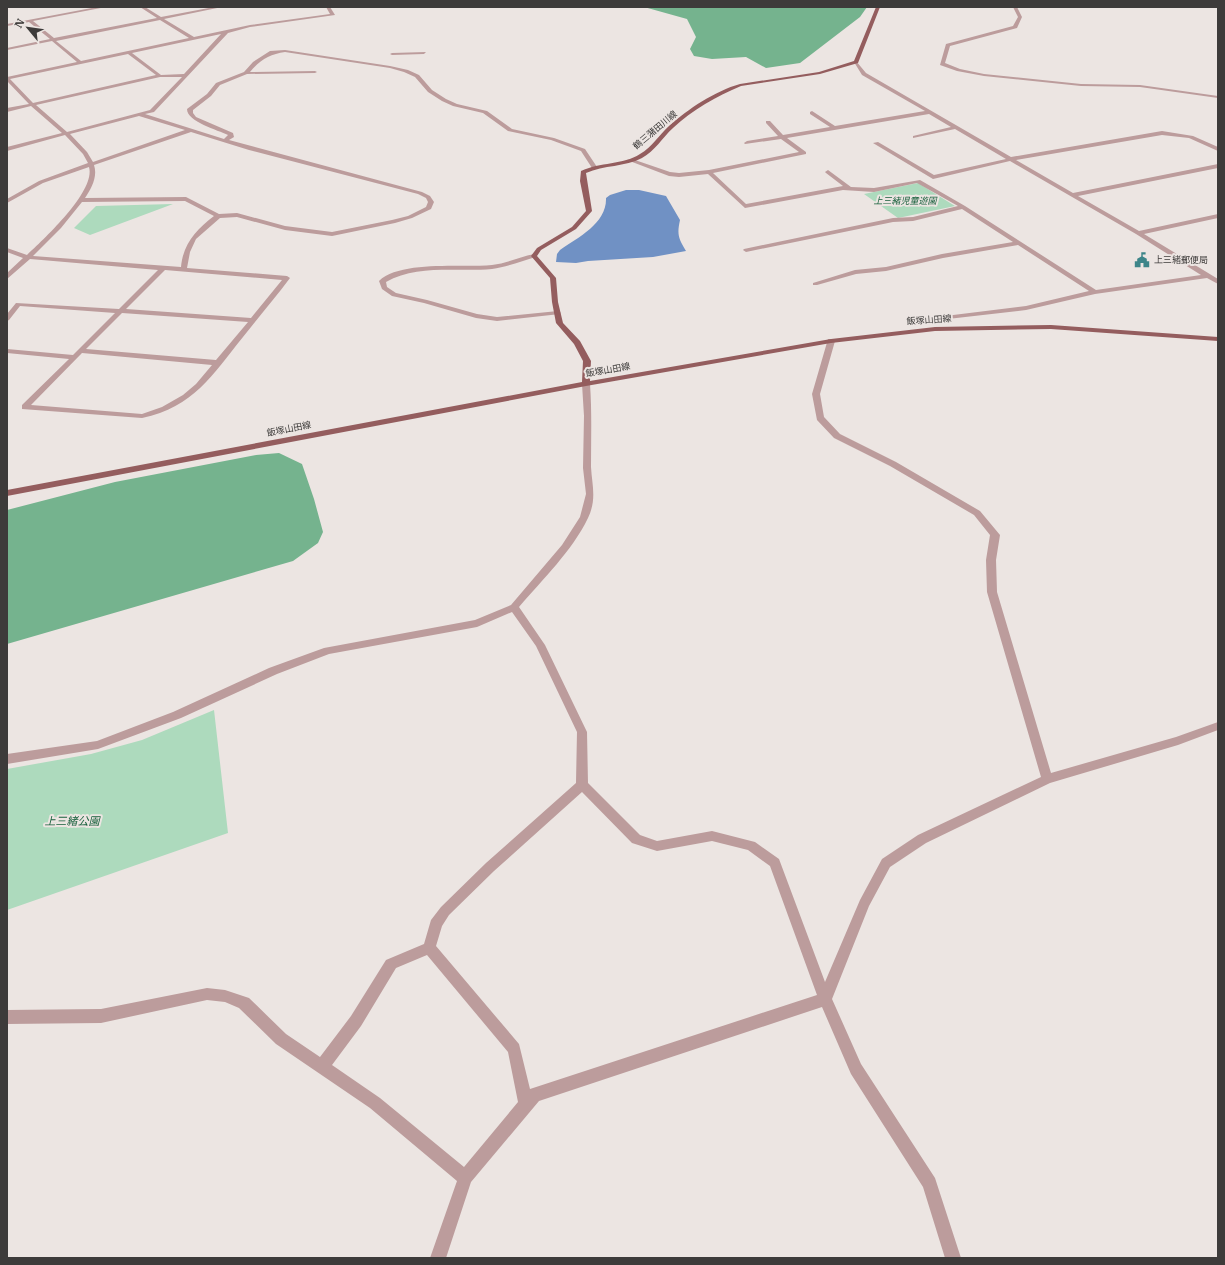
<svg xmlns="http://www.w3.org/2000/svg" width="1225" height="1265" viewBox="0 0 1225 1265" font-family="'IBM Plex Serif','Noto Sans JP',serif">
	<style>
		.green { fill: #addabd }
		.forest { fill: #75b38e }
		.water { fill: #7091c4 }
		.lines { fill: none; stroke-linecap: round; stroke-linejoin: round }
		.minor { fill: #bc9c9c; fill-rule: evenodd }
		.major { fill: #945d5e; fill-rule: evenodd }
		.labels { text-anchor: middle; stroke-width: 4; stroke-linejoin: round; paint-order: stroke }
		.far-street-label { font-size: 9px; fill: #3d3b3a; stroke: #ece5e2 }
		.far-park-label { font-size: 9px; font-style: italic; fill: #18613d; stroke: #ece5e2 }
		.far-poi-label { font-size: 9px; fill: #3d3b3a; stroke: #ece5e2; text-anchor: start }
		.park-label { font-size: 11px; font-style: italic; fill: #18613d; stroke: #ece5e2 }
	</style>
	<rect width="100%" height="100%" fill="#ece5e2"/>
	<path class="green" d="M918,183l37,23 -57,12 -34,-24z
		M173,204l-83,31 -16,-7 22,-22z
		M214,710l14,123 -221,77v-141l84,-15 51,-14z"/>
	<path class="forest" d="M644,7h223l-7,10 -60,46 -34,5 -20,-11 -34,2 -18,-3 -4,-7 6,-12 -9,-18z
		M279,453l23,11 12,35 9,33 -5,11 -25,18 -286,83v-134l108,-28 141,-27z"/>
	<path class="water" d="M626,190h13l27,6 14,24c-3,14 -2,18 6,31l-33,6 -65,4 -12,2 -20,-1 1,-8 3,-4c19,-13 47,-27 46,-52l4,-3z"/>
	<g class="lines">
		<path class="minor" d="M97,7h9l-73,14 21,17 103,-20 -17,-11h5l16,10 53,-10h8l-58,12 30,18 56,-12 80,-11 -4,-7h4l5,8 -85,12 -22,6 -74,79 -9,2 79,25 4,-4c-10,-5 -41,-13 -41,-26l20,-15 9,-11 28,-11 9,-10 17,-11 15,-1 105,16 18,4 11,5 13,15 14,9 11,5 30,7 25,18 42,9 31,11 12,18 -5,1 -11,-17 -30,-11 -43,-9 -25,-18 -30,-7 -11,-5 -14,-9 -13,-15 -11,-5 -14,-4 -105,-16c-15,2 -25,8 -35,20l65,-1 2,1 -2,1 -68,1 -27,11 -9,11 -18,14v3l3,4 37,16 1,4 -5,3 193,52 8,4 4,6 -3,7 -19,9 -17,5 -63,13 -47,-6 -48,-13 -17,1 -24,21 -6,13 -3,16 100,8 3,2c-15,20 -32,40 -47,59 -31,38 -49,70 -101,81l-120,-9v-4l47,-46 -62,-6v-4l66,6 42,-42 -95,-7 -11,14 -2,1v-7l9,-11 103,6 39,-39 -128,-11 -23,20v-6l16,-15 -16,-6v-4l20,7c17,-16 69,-64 62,-88l-46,16 -36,20v-4l32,-18 49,-18 -5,-9 -18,-19 -58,16v-4l55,-14 -31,-27 -24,6v-4l22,-4 -22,-23v-4l70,-15 -25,-21 -45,9v-2l43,-9 -21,-17 -22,4v-2zM160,20l29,18 -108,23 -25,-20zM221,34l-37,40 -23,1 -29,-22zM128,54l28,21 -123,28 -23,-24zM160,77h22l-32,33 -83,22 -31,-27zM139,116l46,14 -92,32 -6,-10 -17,-18zM191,132l58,18 169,44 8,4 2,4 -2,5 -18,9 -16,4 -60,12 -47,-6 -48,-13 -18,1 -33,-17 -101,1c6,-9 13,-21 9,-33zM185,201l29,15c-18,14 -31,28 -33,51l-148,-11 28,-28 21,-26zM165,270l117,10 -31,38 -125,-9zM122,313l126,9 -32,38 -130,-11zM82,353l130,12 -16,19 -13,11 -21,12 -20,7 -111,-9z
			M1013,7h4l5,10 -5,11 -67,18 -5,17 15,6 24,5 97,10 59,1 78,11v2l-78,-11 -59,-1 -97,-10 -27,-5 -17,-6 6,-21 67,-18 5,-9z
			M426,52l-2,2 -32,1 -2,-1 2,-1z
			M856,61l10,12 145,84 151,-26 31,5 25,11v4l-29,-13 -27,-3 -146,25 57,33 145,-29v4l-140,28 61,35 79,-17v4l-74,16 74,45v5l-11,-6 -112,16 -69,16 -87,10 -2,-1v-2l89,-11 63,-15 -71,-46 -75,13 -57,13 -30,3 -39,11h-4v-2l42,-13 31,-3 56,-13 71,-12 -51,-33 -49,12 -20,1 -147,30 -3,-2 1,-1 149,-31 20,-1 45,-11 -41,-23 -43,9 -31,-2 -98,18 -37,-34 -29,3 -10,-1 -42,-16 5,-1 38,13 9,1 30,-3 90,-18 -18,-13 -36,5 -1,-1 3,-2 31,-5 -12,-13v-2h4l13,14 47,-8 -20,-13v-2l2,-1 23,15 90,-15 -63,-36 -8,-13zM929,114l22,13 -38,9v2l42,-9 51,30 -72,16 -56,-33 -5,1 60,36 77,-18 126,73 65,41 -105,15 -131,-84 -45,-26 -46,8 -23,-1 -23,-17 -3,2 1,1 17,13 -97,18 -33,-31 93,-19v-2l-19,-14z
			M534,254l3,2 -1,1c-14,4 -29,10 -44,12 -35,3 -75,-5 -106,13l1,5 9,6 31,7 50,14 20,3 61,-6 3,2 -1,1 -63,7 -21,-3 -52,-15 -32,-7 -10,-7 -3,-8c22,-21 84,-13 113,-16 15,-2 28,-8 42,-11z
			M828,339h3l4,2 -15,53 4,23 16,17 56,28 84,49 20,24 -4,25 1,32 54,181 125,-36 42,-15v8l-40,15 -128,38 -124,60 -36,24 -21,39 -37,93 29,65 74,114 26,80h-16l-22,-71 -72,-113 -29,-67 -283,94 -68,81 -25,76h-16l27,-77 -87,-73 -94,-64 -37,-36 -14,-6 -18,-2 -106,23 -94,1v-14l94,-1 106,-21 18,2 24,8 37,36 34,23 31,-41 35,-56 38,-16 7,-24 10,-13 45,-44 90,-80 1,-51 -41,-86 -24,-34 -35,15 -148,27 -52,20 -96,44 -83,31 -91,15v-10l90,-13 76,-29 96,-44 55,-20 151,-28 36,-15 51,-60 18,-28 6,-23 -3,-26 1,-52 -2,-32 4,-2 4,2c2,28 1,55 1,83 1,18 6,32 -3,51 -16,33 -45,61 -69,89l26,38 42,87 1,51 52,52 17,6 55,-10 43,11 24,17 46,123 35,-82 22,-41 36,-24 123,-58 -54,-185 -1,-32 4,-25 -16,-20 -84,-49 -56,-28 -17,-18 -5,-26zM582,792l50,51 25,8 55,-10 36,9 22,16 47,129 -287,94 -11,-45 -83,-98 6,-20 7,-11 45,-44zM427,955l81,97 10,50 -54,65 -84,-69 -48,-33 29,-39 35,-58z"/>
		<path class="major" d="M876,7h4l-22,56 -38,11 -79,12c-24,10 -49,24 -68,42 -11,10 -18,23 -31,30 -17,9 -38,7 -56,15l6,38 -16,18 -35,21 -4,6 19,22 2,24 5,21 17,18 11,20 -1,20 241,-42 104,-12 116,-2 167,12v4l-167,-12 -116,2 -104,12 -245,43 -579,110v-6l575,-108 1,-21 -9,-17 -18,-21 -4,-21 -2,-24 -19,-22 6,-8 35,-21 14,-16 -6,-30 1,-10c19,-9 42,-6 59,-17 12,-7 19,-19 29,-28 19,-17 46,-35 71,-42l79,-12 35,-11z"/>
	</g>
	<defs>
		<g id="civic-bare" transform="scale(1.2)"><path d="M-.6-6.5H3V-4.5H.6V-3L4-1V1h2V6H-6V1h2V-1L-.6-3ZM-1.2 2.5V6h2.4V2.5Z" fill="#3d8589" stroke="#ece5e2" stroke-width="2.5" paint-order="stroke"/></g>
	</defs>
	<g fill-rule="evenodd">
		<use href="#civic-bare" x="1142" y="260"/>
	</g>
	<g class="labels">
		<g class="far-street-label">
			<text transform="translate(655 130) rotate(-40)" y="3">鶴三潴田川線</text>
			<text transform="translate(929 320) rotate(-4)" y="3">飯塚山田線</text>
			<text transform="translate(608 370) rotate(-10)" y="3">飯塚山田線</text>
			<text transform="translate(289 429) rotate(-11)" y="3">飯塚山田線</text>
		</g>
		<g class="far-park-label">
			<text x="905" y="204">上三緒児童遊園</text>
		</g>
		<g class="far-poi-label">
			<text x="1154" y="263">上三緒郵便局</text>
		</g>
		<g class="park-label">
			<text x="72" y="825">上三緒公園</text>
		</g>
	</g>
	<rect width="1225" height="1265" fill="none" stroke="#3d3b3a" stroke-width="16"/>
	<g transform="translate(28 28) rotate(299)" stroke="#ece5e2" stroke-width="3" paint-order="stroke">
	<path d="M0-3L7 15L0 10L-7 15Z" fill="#3d3b3a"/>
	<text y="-6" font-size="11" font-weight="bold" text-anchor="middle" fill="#3d3b3a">N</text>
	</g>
</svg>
